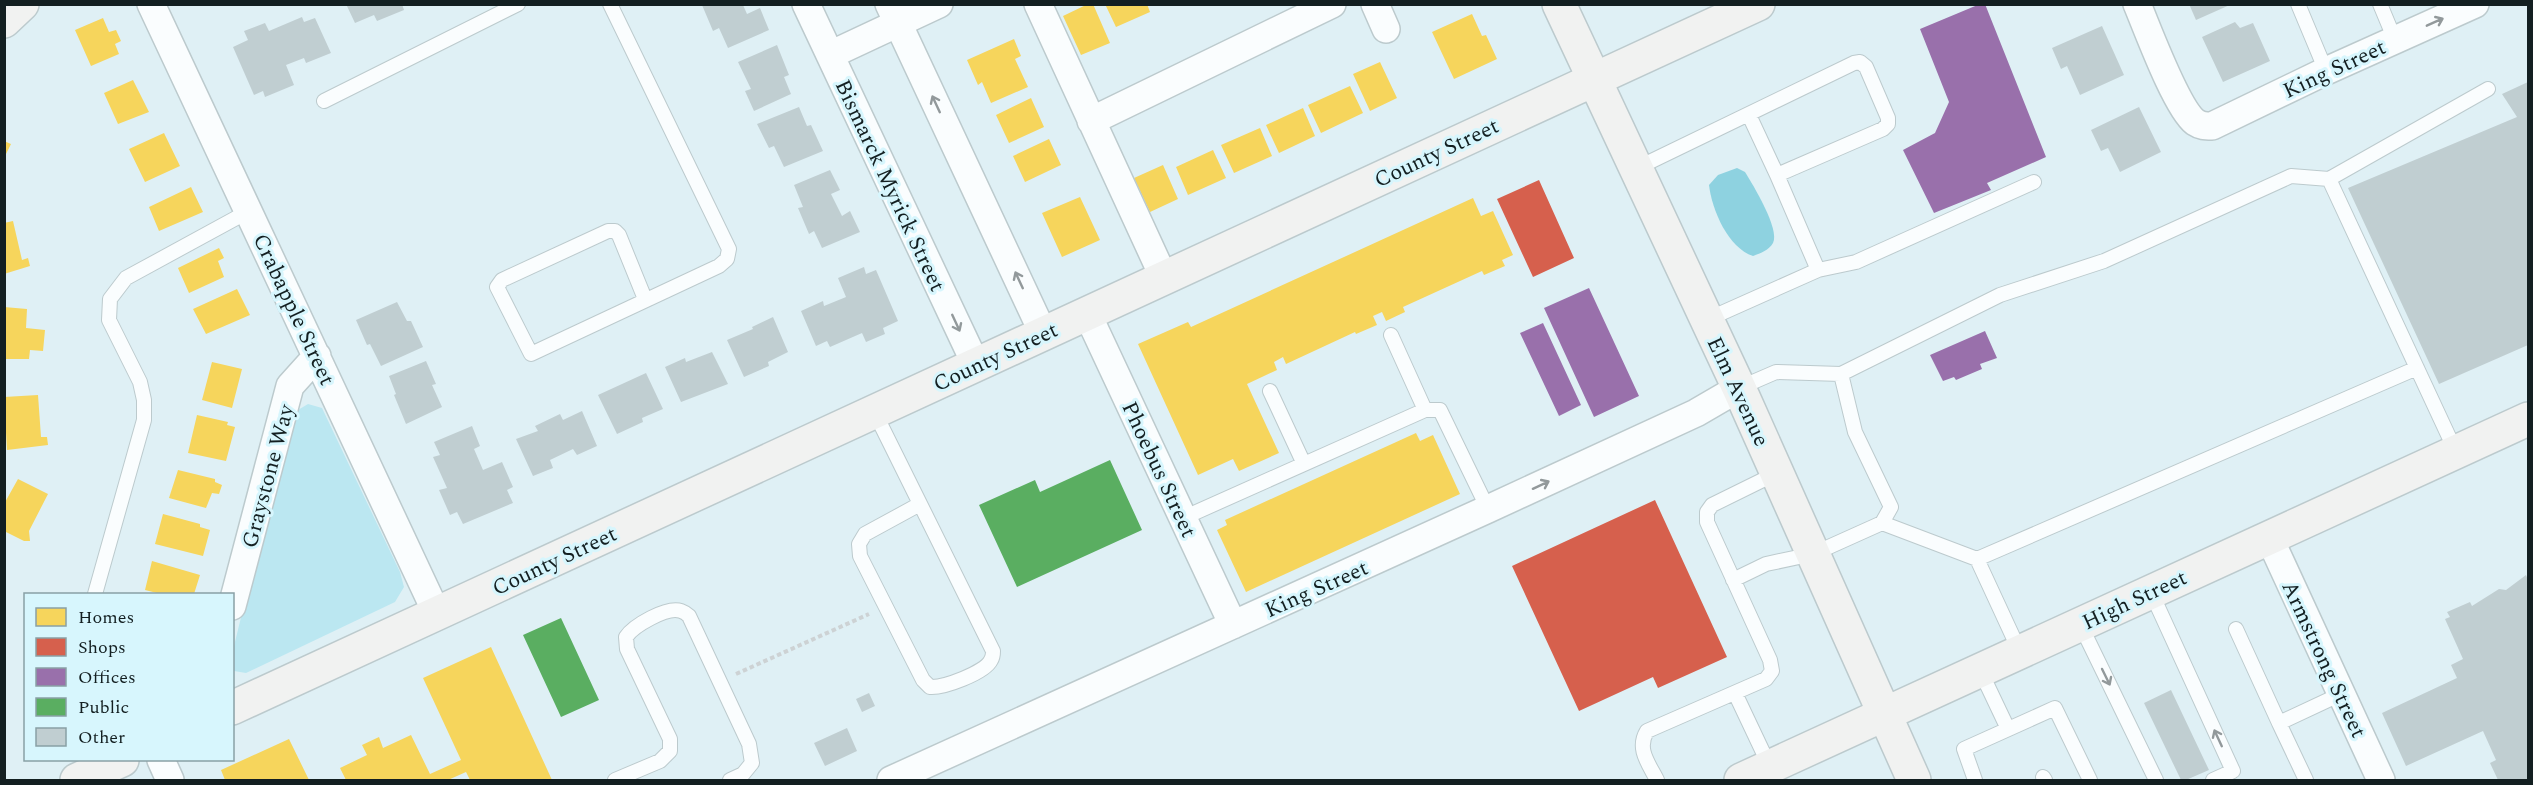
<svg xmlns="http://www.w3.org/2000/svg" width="2533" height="785" viewBox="0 0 2533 785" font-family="Spectral,serif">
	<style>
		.green { fill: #bbe7f1 }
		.water { fill: #8ed2e0 }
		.homes { fill: #f6d55c }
		.shops { fill: #d6604d }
		.offices { fill: #9970ab }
		.public { fill: #5aae61 }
		.building { fill: #c0ced1 }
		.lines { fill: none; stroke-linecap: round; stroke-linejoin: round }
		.lane-casing { stroke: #bccacd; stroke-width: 16 }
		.street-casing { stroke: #bccacd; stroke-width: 30 }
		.secondary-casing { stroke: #bccacd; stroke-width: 36 }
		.path { stroke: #cdd2d4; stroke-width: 4; stroke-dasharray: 4.5 3; stroke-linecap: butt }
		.lane { stroke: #fafdfe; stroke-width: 14 }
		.street { stroke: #fafdfe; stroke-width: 27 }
		.secondary { stroke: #f1f2f1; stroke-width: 33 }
		.oneway { stroke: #92999b }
		.labels { text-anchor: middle; stroke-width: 6; stroke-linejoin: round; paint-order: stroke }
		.street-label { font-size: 22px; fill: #131f21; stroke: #d7f6fd }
	</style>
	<rect width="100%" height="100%" fill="#dff0f5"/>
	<path class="green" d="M308,404l14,4 78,164 4,15 -9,15 -149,71 -12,-2 -1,-21 56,-228 9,-12z"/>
	<path class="water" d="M1737,168l8,4c8,13 35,57 28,71 -4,7 -12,10 -20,13 -25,-8 -41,-46 -44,-71l9,-10z"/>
	<path class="homes" d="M1088,4h5l17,39 -29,12 -18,-39z
		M1105,4h42l3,8 -34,15z
		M1472,14l10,22 4,-1 11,24 -43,20 -22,-47z
		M103,18l6,14 7,-2 5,11 -6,3 4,10 -28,12 -16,-36z
		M1014,39l7,17 -6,3 13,28 -37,16 -9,-21 -4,3 -11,-25z
		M1380,62l17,36 -27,13 -17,-37z
		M133,80l16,32 -31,12 -14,-31z
		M1350,86l13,27 -42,20 -13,-28z
		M1031,98l13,29 -35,16 -13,-28z
		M1303,108l12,28 -36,17 -13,-28z
		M1260,128l12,28 -38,17 -13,-28z
		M164,133l16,33 -35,16 -16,-33z
		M1049,139l12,26 -36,17 -12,-26z
		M4,141l7,3 -7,14z
		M1213,150l13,28 -38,17 -12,-28z
		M1163,165l15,34 -28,13 -16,-34z
		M191,187l12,25 -44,19 -10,-24z
		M1080,197l20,43 -38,17 -20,-44z
		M1473,198l8,18 12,-5 20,44 -11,5 3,6 -21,9 -2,-4 -79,36 2,5 -19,9 -4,-9 -9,4 4,9 -21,9 -1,-2 -69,32 -3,-7 -9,5 3,8 -30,14 32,69 -40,18 -6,-12 -35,16 -60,-131 50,-22 3,5z
		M13,221l9,39 6,-2 2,8 -26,8v-51z
		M219,248l5,10 -6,3 6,16 -35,16 -11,-25z
		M237,289l13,26 -44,19 -13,-25z
		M4,307l23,2 -1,19 19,2 -2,21 -13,-1 -1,9h-25z
		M212,362l30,7 -10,39 -30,-8z
		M38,395l3,42h6l1,8 -41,5 -3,-53z
		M197,415l31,7 -1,3 8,2 -9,34 -38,-8z
		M1416,433l4,8 13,-6 27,59 -214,98 -29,-62 10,-5 -2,-5z
		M178,470l37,9v3l7,3 -3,9 -7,-1 -6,15 -37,-10z
		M18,479l30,15 -19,37 1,10h-6l-20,-10v-27z
		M163,514l37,10v3l10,3 -7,26 -48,-12z
		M152,561l48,14 -6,19h-33l-16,-4z
		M491,647l61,133h-82l-4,-8 -18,8h-102l-6,-12 27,-13 -5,-10 17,-8 4,11 28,-13 19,39 31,-14 -38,-82z
		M289,739l20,41h-84l-4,-10z"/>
	<path class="shops" d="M1539,180l35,78 -41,19 -36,-78z
		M1655,500l72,157 -69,31 -5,-11 -74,34 -67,-145z"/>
	<path class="offices" d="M1980,4h5l61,153 -59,26 4,7 -57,23 -31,-63 32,-17 14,-31 -29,-73z
		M1589,288l50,108 -45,21 -50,-109z
		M1543,323l38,82 -22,11 -39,-83z
		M1985,331l12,27 -17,6 2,5 -26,11 -2,-3 -11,4 -13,-26z"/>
	<path class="public" d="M1110,460l32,70 -125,57 -38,-82 56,-25 5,12z
		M561,618l38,82 -38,17 -38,-82z"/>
	<path class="building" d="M346,4h56l2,6 -27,11 -3,-6 -19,8z
		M2189,4h43l-36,16z
		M702,5h41l4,9 13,-6 9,22 -41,18 -9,-20 -6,3z
		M302,17l2,5 11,-4 16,35 -25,10 -2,-5 -18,7 8,20 -29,12 -2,-6 -9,4 -21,-48 15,-7 -4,-9 21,-8 4,8z
		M2235,22l5,6 13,-5 17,38 -47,21 -21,-45z
		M2102,26l22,49 -44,20 -13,-29 -6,3 -9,-21z
		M777,45l12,30 -5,2 7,17 -37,17 -9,-20 6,-2 -13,-27z
		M2528,82v263l-89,39 -91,-196 169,-71 -15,-23z
		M799,107l8,19 4,-1 12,26 -39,16 -10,-21 -5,2 -12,-24z
		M2139,107l22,45 -41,20 -12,-24 -7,3 -10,-21z
		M830,170l10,20 -9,4 11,22 8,-5 10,21 -38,16 -8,-17 -5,3 -11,-26 5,-1 -9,-22z
		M864,267l2,7 10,-4 22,51 -15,7 2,6 -19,8 -4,-9 -32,14 -3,-6 -11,5 -15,-35 22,-10 1,5 22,-9 -8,-19z
		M397,302l10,19h4l12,26 -42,19 -11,-22 -3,1 -11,-25z
		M773,317l15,35 -20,10 1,4 -25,11 -17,-37 26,-11 -1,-2z
		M712,352l16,32 -47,18 -16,-35 20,-9 1,4z
		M426,361l10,23 -4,1 10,22 -36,17 -12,-29 2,-1 -7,-18z
		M646,373l17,36 -21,9 1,4 -26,12 -19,-39z
		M582,411l15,35 -20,9 -4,-6 -23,11 3,8 -20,8 -17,-37 22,-8 -3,-5 25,-12 3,6z
		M472,426l8,20 -6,3 9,21 19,-8 11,25 -6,3 6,13 -50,21 -6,-12 -7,3 -11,-25 8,-2 -14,-31 7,-2 -6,-13z
		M2526,575l2,5v200h-30l-8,-17 6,-3 -13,-29 -77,35 -24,-53 75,-35 -6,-13 12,-6 -18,-40 5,-2 -3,-5 23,-10 2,4 27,-17 7,1z
		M2171,690l38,80 -23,10h-5l-37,-77z
		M869,693l6,13 -13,6 -6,-13z
		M847,728l10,23 -32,15 -11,-23z"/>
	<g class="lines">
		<g class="lane-casing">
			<path id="lane" d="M610,4l119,245 -2,10 -8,7 -188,88 -34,-67 5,-7 106,-49h7l4,4 26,64
				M2298,4l28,67
				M2380,4l15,36
				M324,101l194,-97
				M1749,115l28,60
				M1635,169l219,-106 6,-1 6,5 22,51v6l-5,5 -106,46 41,95 -112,50
				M2329,179l159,-90
				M1818,270l38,-8 178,-80
				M1391,335l34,75
				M1841,374l14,58 36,75 -9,16
				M1739,388l37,-16 65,2 159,-79 104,-34 187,-85 38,3 127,273
				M1270,391l34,73
				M874,411l119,240c0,3 0,6 -2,9 -6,13 -48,28 -61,27l-7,-7 -63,-124 -1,-12 6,-10 55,-30
				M1183,518l242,-108h15l48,99
				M1977,559l440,-191
				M1733,580l33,-16 47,-10 69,-31 95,36 43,93
				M2151,592l82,179 -20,9
				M95,594l49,-174v-20l-4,-18 -31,-62 1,-21 16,-21 123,-67
				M2080,624l76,156
				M2236,629l43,94 62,-29
				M1980,670l28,59
				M1735,693l35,74
				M2279,723l27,57
				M2043,777l2,3
				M615,780l45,-19 10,-10v-12l-43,-90 -1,-12c7,-11 41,-31 55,-26 3,1 6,3 8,5l60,128 3,19 -9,11 -13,6
				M1657,780c-8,-16 -21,-31 -10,-49l119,-52 6,-8 -2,-11 -63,-138v-10l5,-7 65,-32
				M1975,780l-11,-31 91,-41 35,72"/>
		</g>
		<g class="street-casing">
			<path id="street" d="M151,4l286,610
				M806,4l170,361
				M889,4l154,329
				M1038,4l126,274
				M1375,4l11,25
				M2137,4c11,26 39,103 58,118 6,4 10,4 17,4l114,-55 149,-67
				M830,55l109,-51
				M1091,121l241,-117
				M1087,313l146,312
				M2269,537l112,243
				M232,606l58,-220 27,-30
				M161,760l9,20
				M891,780l597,-271 208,-96 43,-25"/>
		</g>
		<g class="secondary-casing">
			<path id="secondary" d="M1559,4l180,384 175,392
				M4,21l18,-17
				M232,708l1526,-704
				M77,780l45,-20
				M1741,780l787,-361"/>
		</g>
		<path class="path" d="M736,674l133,-60"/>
		<use href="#lane" class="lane"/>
		<use href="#street" class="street"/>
		<use href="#secondary" class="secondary"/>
	</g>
	<defs><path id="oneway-shaft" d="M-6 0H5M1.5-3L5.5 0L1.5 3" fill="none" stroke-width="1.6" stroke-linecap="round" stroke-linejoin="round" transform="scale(1.5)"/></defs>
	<g class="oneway">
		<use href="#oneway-shaft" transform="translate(2435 22) rotate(-24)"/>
		<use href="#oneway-shaft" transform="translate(936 104) rotate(-115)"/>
		<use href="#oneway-shaft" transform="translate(1019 280) rotate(-115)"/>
		<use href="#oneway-shaft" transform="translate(956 323) rotate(65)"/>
		<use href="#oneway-shaft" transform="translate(1541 485) rotate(-25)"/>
		<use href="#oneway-shaft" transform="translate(2106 677) rotate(64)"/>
		<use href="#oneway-shaft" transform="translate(2218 738) rotate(-115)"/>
	</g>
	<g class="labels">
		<g class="street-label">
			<text transform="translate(2334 68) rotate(-25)" y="8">King Street</text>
			<text transform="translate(1436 152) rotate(-25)" y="8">County Street</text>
			<text transform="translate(891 185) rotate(65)" y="8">Bismarck Myrick Street</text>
			<text transform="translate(295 309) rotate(65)" y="8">Crabapple Street</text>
			<text transform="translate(995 356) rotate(-25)" y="8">County Street</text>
			<text transform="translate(1739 391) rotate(65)" y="8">Elm Avenue</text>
			<text transform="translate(1160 469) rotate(65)" y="8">Phoebus Street</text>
			<text transform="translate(267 476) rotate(-75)" y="8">Graystone Way</text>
			<text transform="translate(554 560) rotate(-25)" y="8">County Street</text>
			<text transform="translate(1316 588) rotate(-24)" y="8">King Street</text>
			<text transform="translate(2134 599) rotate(-25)" y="8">High Street</text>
			<text transform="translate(2325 659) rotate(65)" y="8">Armstrong Street</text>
		</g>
	</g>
	<rect width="2533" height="785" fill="none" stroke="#131f21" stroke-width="12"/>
	<rect x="24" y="593" width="210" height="168" fill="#d7f6fd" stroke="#89a0a5" stroke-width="1.5"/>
	<rect x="36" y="608" width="30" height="18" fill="#f6d55c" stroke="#89a0a5" stroke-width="1.5"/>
	<text x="78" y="623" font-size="18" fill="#131f21">Homes</text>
	<rect x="36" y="638" width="30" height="18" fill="#d6604d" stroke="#89a0a5" stroke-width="1.5"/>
	<text x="78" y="653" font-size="18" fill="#131f21">Shops</text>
	<rect x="36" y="668" width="30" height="18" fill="#9970ab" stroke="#89a0a5" stroke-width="1.5"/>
	<text x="78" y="683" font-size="18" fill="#131f21">Offices</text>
	<rect x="36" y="698" width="30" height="18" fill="#5aae61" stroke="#89a0a5" stroke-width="1.5"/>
	<text x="78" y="713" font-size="18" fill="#131f21">Public</text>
	<rect x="36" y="728" width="30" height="18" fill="#c0ced1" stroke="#89a0a5" stroke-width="1.5"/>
	<text x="78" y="743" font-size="18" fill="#131f21">Other</text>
</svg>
